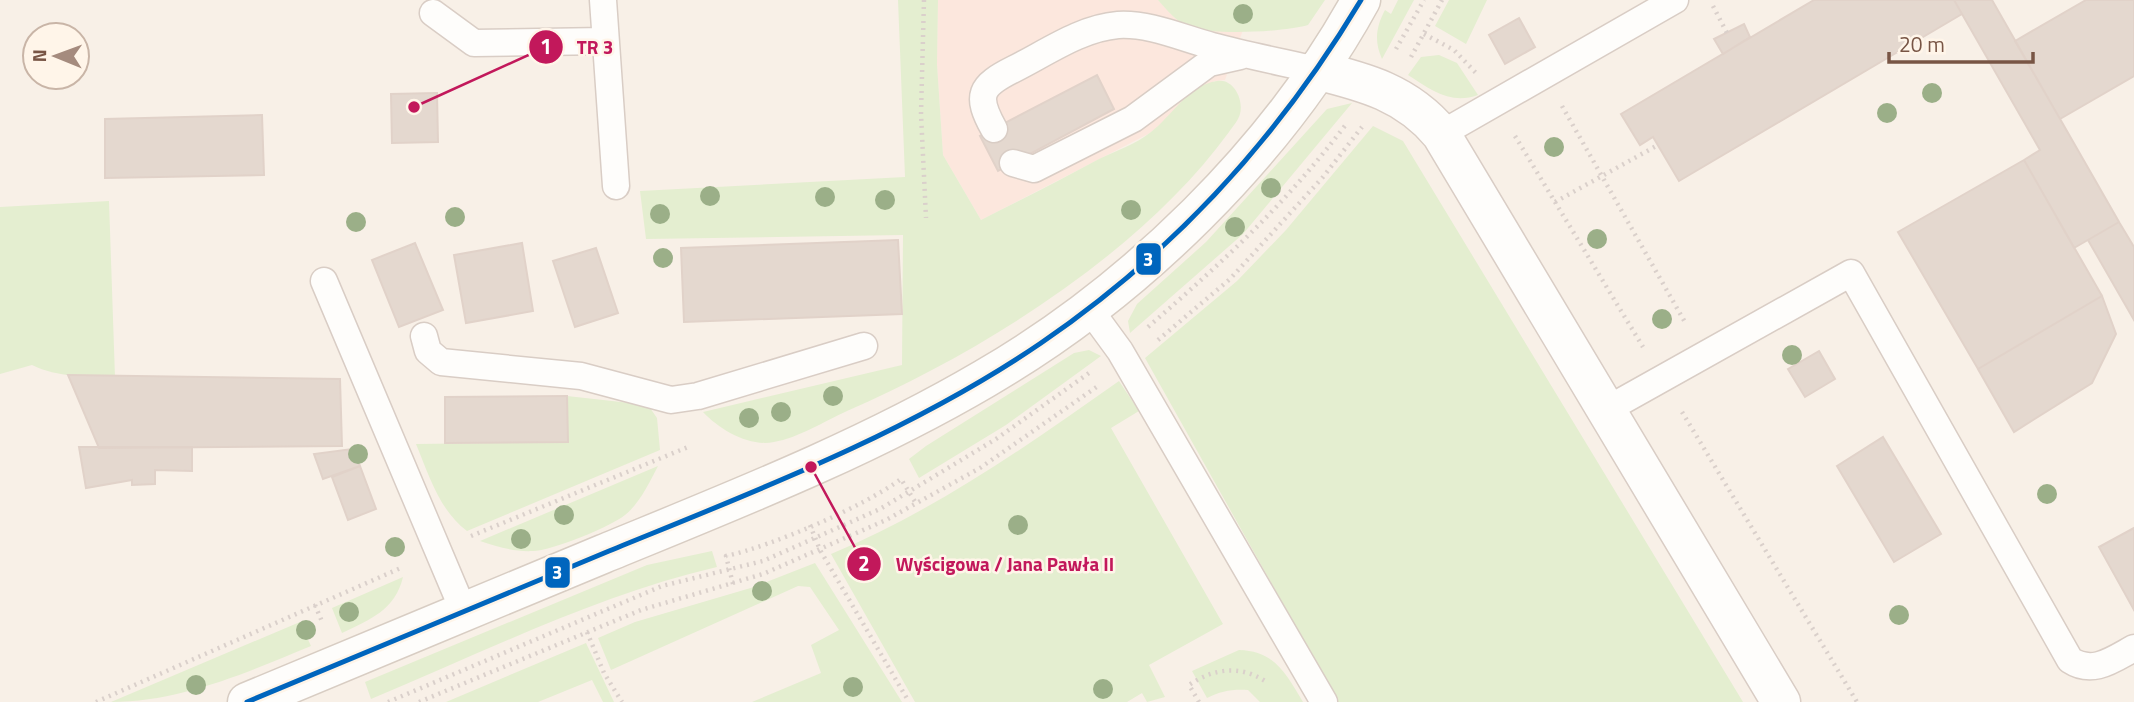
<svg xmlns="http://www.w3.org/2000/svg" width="2134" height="702" viewBox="0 0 2134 702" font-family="'Titillium Web',sans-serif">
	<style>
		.commercial { fill: #fce7dd }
		.green { fill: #e4eed0 }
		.building { fill: #e4d8cf; stroke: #e1d2c9; stroke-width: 2 }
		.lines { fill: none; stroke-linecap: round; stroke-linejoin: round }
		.lane-casing { stroke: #d9cdc5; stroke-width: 29 }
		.street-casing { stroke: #d9cdc5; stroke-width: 41 }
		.secondary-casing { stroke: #d8cdc3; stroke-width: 41 }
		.path { stroke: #dad0cb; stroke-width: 4.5; stroke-dasharray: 2 5; stroke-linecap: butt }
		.lane { stroke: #fefdfb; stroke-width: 26 }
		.street { stroke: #fefdfb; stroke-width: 38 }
		.secondary { stroke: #fefdfb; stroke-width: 38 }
		.bus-1-casing { stroke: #fff5e9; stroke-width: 10 }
		.bus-1 { stroke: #0065bd; stroke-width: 5 }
		.tree { fill: #9baf88 }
		.leader { fill: none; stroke: #c2185b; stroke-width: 2.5 }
		.callout-dot { fill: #c2185b; stroke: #fff5e9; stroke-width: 2.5 }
		.mark-label { font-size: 21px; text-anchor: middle; font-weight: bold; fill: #fff }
		.callout-label { font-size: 19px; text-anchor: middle; font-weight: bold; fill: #c2185b; stroke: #fff5e9; stroke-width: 5; stroke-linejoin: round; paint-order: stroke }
		.line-badge { stroke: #fff5e9; stroke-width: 2.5 }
		.badge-label { font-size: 19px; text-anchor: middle; font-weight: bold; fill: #fff }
	</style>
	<rect width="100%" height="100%" fill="#f8f0e7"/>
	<path class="commercial" d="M938,0h220l17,18 16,10 52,2 -18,50 -11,1 -64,52 -169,87 -38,-65 -6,-91z"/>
	<path class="green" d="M898,0h40l-1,64 6,91 38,65c40,-20 79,-40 118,-61 17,-8 37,-15 52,-27 21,-16 37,-47 66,-51 16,-3 27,18 23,33 -2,7 -7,12 -11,18 -88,121 -247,220 -382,279 -22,10 -49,27 -73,31 -25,5 -54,-12 -71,-30l199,-47 1,-130 -257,4 -6,-48 265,-14z
		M1158,0h167l-17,25c-24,7 -91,10 -116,3 -14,-4 -25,-18 -34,-28z
		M1398,0h16l-32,59c-8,-18 -6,-32 3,-49l6,4z
		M1449,0h38l-21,44 -31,-18z
		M1439,55l18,8 21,32c-27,10 -47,-5 -70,-20l13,-18z
		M1352,103l-109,131 -113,99 -2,-12 9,-17 69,-62 121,-133z
		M1373,126l30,15 340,561h-405l-193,-344 92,-77 49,-51z
		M109,201l6,176c-28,-1 -57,1 -83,-12l-32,9v-167z
		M1089,350l12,6 -95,69 -87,53 -10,-19 17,-13 148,-93z
		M1119,381l20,30 -28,17 112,196 -74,41 16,32 -18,5 -5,-9 -15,9h-212l-84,-148c105,-44 196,-108 288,-173z
		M567,396l81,9 9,13 3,32 -193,81c-28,-21 -38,-56 -51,-87l151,-2z
		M658,466c-9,17 -18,37 -33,49 -15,12 -74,36 -92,36 -18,1 -35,-4 -53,-10z
		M712,551l5,16c-120,28 -233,85 -346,132l-6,-17 282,-117z
		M815,563l87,139h-150l69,-29 -10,-28 28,-15 -29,-43 -12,-1 -187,84 -13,-32 37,-16 119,-35z
		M403,577c-8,33 -32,42 -61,56l-10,-25z
		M300,622l11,24c-63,26 -130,56 -200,56z
		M586,643l28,59h-11l-11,-22 -54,22h-92z
		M1239,650c36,1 47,24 64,52h-43l-12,-12c-16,-1 -27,1 -41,8l-15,-27z"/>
	<path class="building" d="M1814,0h140l8,14 -283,167 -26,-44 -13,8 -19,-31z
		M1954,0h38l127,222 -45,26 -50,-88 16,-10z
		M2086,0h48v76l-74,43 -45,-78z
		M1519,18l16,29 -30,17 -16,-29z
		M1744,24l6,13 -27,17 -9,-15z
		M1097,75l17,34 -116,62 -18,-35z
		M437,93l1,49 -46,1 -1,-49z
		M262,115l2,60 -159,3v-59z
		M2024,160l78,136 -124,73 -80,-137z
		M2119,222l15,25v73l-46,-80z
		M898,240l4,74 -218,8 -3,-74z
		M415,243l28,67 -44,17 -27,-67z
		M522,243l11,68 -67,12 -12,-68z
		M596,248l22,65 -43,14 -22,-66z
		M2102,296l14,38 -24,49 -78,49 -36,-63z
		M1819,351l16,28 -30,18 -17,-28z
		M68,375l272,4 2,67 -243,2z
		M567,396l1,46 -123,1v-46z
		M1883,437l58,97 -47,28 -57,-96z
		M79,447h113v24l-37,-1v14l-23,1v-5l-46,8z
		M352,449l8,17 -37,13 -9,-25z
		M360,466l16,43 -28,11 -16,-43z
		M2134,528v82l-35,-63z"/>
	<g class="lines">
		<g class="lane-casing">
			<path id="lane" d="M603,0l13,186
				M433,13l41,30 131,-2
				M994,129c-19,-34 -14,-43 20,-60 32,-16 67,-41 104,-44 31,-2 64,13 94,21 34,9 69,16 104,24
				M1441,134l234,-134
				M1013,163l21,6 99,-50 76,-56 31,-7
				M324,281l140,331
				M1090,310l30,41 204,351
				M424,336l4,15 13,11 140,14 90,24 27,-4 166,-50
				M1606,410l245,-137 219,387c23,15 42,0 64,-12"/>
		</g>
		<g class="street-casing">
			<path id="street" d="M1316,70c49,12 91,23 125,64l340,568"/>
		</g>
		<g class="secondary-casing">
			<path id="secondary" d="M247,702c119,-49 237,-99 356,-148 129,-53 260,-104 381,-175 150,-87 293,-226 377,-379"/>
		</g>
		<path class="path" d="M924,0l-3,114 5,104
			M1713,6l14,27
			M1424,34l30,16 22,23
			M1396,49l28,-49
			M1411,57l31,-57
			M1562,106l124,218
			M1515,136l128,211
			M1555,202l103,-57
			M1148,327c77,-67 137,-122 199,-204
			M1158,340l72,-61 93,-102 39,-50
			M1682,412l175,290
			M810,525l10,25 89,152
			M471,536l217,-89
			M733,584l-7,-28c46,-10 137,-49 175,-77l16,26
			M315,605l8,19
			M587,632l17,41 18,29
			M96,702l307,-135
			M388,702l274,-116 101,-25 117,-52 116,-70 93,-66
			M419,702l222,-92 122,-36 123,-54 94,-52 118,-82
			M1199,702l-10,-17c25,-17 51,-20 76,-4"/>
		<use href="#lane" class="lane"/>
		<use href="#street" class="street"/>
		<use href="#secondary" class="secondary"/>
		<g class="bus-1-casing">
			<path id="bus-1" d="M247,702c121,-50 241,-101 362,-151 147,-60 300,-118 432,-208 132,-90 238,-206 320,-343"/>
		</g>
		<use href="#bus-1" class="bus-1"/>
	</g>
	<g class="tree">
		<circle cx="1243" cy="14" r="10"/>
		<circle cx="1932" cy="93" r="10"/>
		<circle cx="1887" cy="113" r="10"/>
		<circle cx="1554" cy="147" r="10"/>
		<circle cx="1271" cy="188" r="10"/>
		<circle cx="710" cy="196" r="10"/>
		<circle cx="825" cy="197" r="10"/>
		<circle cx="885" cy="200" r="10"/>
		<circle cx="1131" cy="210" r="10"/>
		<circle cx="660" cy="214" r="10"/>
		<circle cx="455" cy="217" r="10"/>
		<circle cx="356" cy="222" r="10"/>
		<circle cx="1235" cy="227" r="10"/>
		<circle cx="1597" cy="239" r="10"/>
		<circle cx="663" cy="258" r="10"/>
		<circle cx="1662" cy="319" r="10"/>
		<circle cx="1792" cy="355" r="10"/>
		<circle cx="833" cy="396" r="10"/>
		<circle cx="781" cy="412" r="10"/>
		<circle cx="749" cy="418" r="10"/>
		<circle cx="358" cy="454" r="10"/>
		<circle cx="2047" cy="494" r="10"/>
		<circle cx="564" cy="515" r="10"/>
		<circle cx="1018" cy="525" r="10"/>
		<circle cx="521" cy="539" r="10"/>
		<circle cx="395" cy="547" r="10"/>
		<circle cx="762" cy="591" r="10"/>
		<circle cx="349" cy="612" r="10"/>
		<circle cx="1899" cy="615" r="10"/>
		<circle cx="306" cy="630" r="10"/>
		<circle cx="196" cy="685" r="10"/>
		<circle cx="853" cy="687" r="10"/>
		<circle cx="1103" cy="689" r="10"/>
	</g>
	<path class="leader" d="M414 107L546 47M811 467L864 564"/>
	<g class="callout-dot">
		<circle cx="414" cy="107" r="7"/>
		<circle cx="811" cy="467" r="7"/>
		<circle cx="546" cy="47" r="18"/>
		<circle cx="864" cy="564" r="18"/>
	</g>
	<g class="mark-label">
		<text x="546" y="54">1</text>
		<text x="864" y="571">2</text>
	</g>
	<g class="callout-label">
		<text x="595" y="54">TR 3</text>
		<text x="1005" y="571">Wyścigowa / Jana Pawła II</text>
	</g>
	<g class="line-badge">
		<rect x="1135" y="242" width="27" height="34" rx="7" fill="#0065bd"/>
		<rect x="544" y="556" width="27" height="33" rx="7" fill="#0065bd"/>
	</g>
	<g class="badge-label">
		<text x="1148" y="266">3</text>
		<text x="557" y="579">3</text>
	</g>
	<g transform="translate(56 56) rotate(271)"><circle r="33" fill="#fff5e9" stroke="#c9b5a7" stroke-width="2"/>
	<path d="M0-5L12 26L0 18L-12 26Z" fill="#a58b7e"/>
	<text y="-10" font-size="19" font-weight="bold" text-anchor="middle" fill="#785545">N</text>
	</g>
	<path d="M1889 52v10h144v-10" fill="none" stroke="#785545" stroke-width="3.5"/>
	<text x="1899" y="52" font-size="21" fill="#785545" stroke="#fff5e9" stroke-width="5" paint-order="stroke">20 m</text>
</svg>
